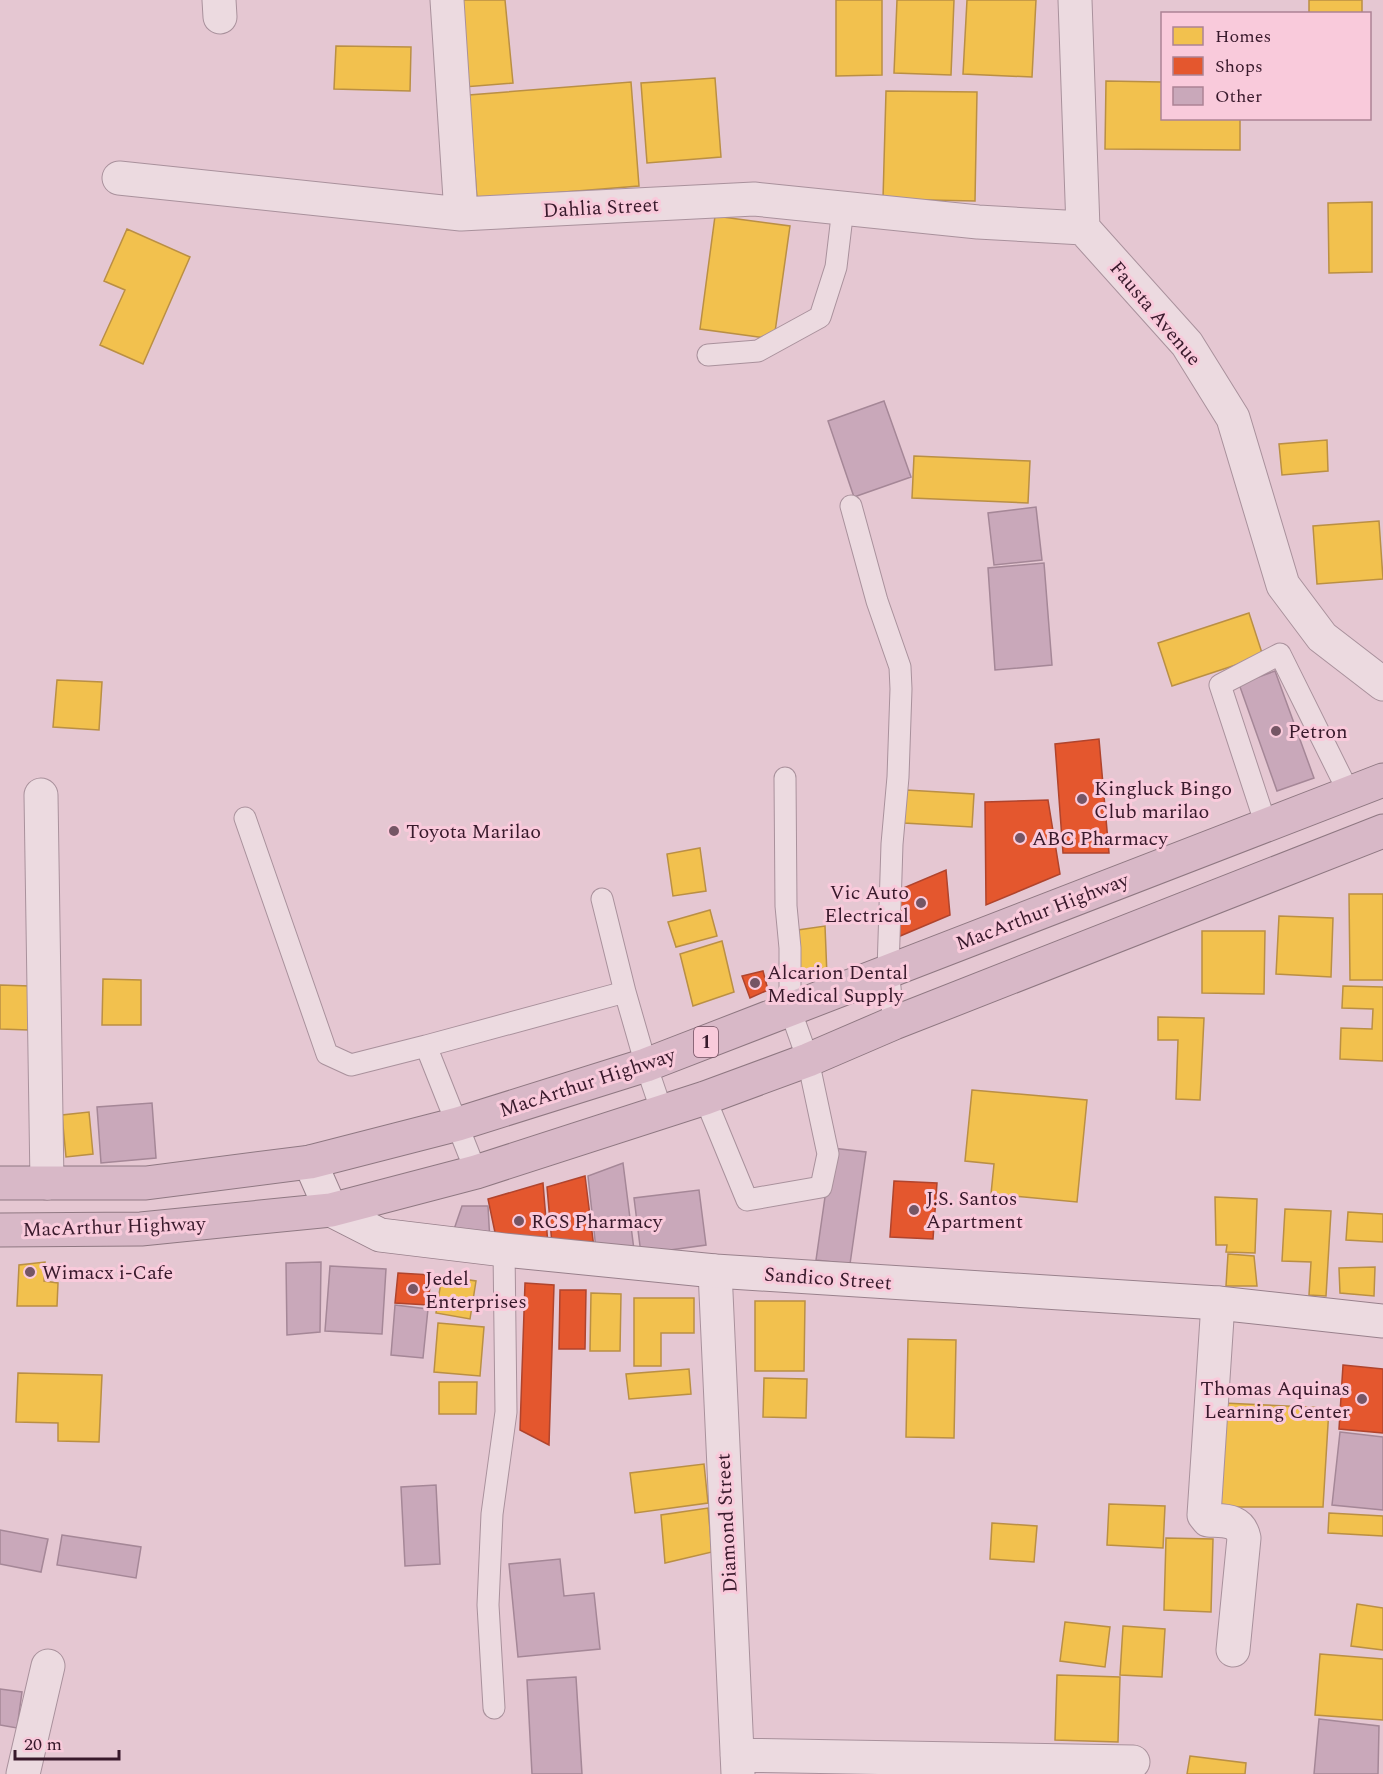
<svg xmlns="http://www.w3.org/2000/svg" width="1383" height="1774" viewBox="0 0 1383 1774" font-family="Spectral,serif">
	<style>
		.homes { fill: #f2c14e; stroke: #ba8f44; stroke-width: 1.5 }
		.shops { fill: #e4572e; stroke: #b0442d; stroke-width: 1.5 }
		.building { fill: #c9a8ba; stroke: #a58797; stroke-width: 1.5 }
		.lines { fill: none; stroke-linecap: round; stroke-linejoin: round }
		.lane-casing { stroke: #a9919c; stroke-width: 23 }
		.street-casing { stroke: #a9919c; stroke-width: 35 }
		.secondary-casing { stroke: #99818c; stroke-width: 35 }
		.highway-casing { stroke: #8f7882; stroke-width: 35 }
		.lane { stroke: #ecdae0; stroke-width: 21 }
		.street { stroke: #ecdae0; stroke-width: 33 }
		.secondary { stroke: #ecdae0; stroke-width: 33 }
		.highway { stroke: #d8b8c7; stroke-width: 33 }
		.poi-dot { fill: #755665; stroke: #f9cadb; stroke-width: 2 }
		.labels { text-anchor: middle; stroke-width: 6; stroke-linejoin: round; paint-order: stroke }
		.shield { fill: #f9cadb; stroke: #724e60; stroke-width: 1.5 }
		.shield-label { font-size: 18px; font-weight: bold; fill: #38192b }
		.street-label { font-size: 20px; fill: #38192b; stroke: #f9cadb }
		.poi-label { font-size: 20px; fill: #38192b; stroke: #f9cadb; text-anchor: start }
	</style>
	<rect width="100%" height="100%" fill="#e5c7d2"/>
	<path class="homes" d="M456,0h49l8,83 -49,4z
		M836,0h46v75l-46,1z
		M897,0h57l-3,75 -57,-2z
		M967,0h69l-4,77 -69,-3z
		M1309,0h53v14h-53z
		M336,46l75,1 -1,44 -76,-2z
		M715,78l6,79 -74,6 -6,-80z
		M1106,81l56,1v36h78v32l-135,-1z
		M631,82l8,104 -162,13 -8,-104z
		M886,91l91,1 -2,109 -92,-2z
		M1372,202v70l-43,1 -1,-70z
		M715,216l75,10 -16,113 -74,-10z
		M127,229l63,28 -47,107 -43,-19 25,-55 -21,-9z
		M1327,440l1,31 -46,4 -3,-31z
		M914,456l116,5 -2,42 -116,-5z
		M1379,521l4,58 -66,5 -4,-58z
		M1249,613l14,43 -91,30 -14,-43z
		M57,680l45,2 -3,48 -46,-3z
		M906,790l68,4 -2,33 -68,-4z
		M700,848l6,43 -33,5 -6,-42z
		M1349,894h34v86h-33z
		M710,910l7,26 -41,11 -8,-25z
		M1279,916l54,2 -2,59 -55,-3z
		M825,926l2,50 -33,3 -3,-48z
		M1202,931h63l-1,63 -62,-1z
		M722,941l12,51 -41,14 -13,-52z
		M103,979l38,1v45h-39z
		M0,985l30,1 -1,44 -29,-1z
		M1343,986l40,1v74l-43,-2 1,-31 31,1 1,-20 -31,-1z
		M1158,1017l46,1 -4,82 -24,-1 2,-59h-20z
		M972,1090l115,10 -10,102 -86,-8 3,-30 -29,-3z
		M89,1112l4,42 -27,3 -4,-42z
		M1215,1197l42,2 -2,54 -29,-1 1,-7h-11z
		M1285,1209l46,2 -5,85 -17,-1 2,-33 -29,-1z
		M1348,1212l35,2v28l-37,-2z
		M1228,1254l26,2 3,30h-31z
		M45,1262l-1,19 14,2 -1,23h-40l2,-41z
		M1375,1267l-1,29 -34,-3 -1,-25z
		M442,1276l34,5 -6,38 -34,-6z
		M591,1293l30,1 -1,57h-30z
		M634,1298h60v35h-33v33h-27z
		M755,1301h50l-1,70h-49z
		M438,1323l46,4 -4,49 -46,-4z
		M908,1339l48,1 -2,98 -48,-1z
		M689,1369l2,25 -62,5 -3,-25z
		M18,1373l84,2 -3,67 -41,-1v-18l-42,-1z
		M764,1378l43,1 -1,39 -43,-1z
		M439,1382h38l-1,32h-37z
		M1223,1403l106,5 -6,99h-107z
		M704,1464l4,39 -73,10 -5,-40z
		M1109,1504l56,2 -2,42 -56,-3z
		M708,1508l4,44 -47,11 -4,-48z
		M1329,1513l54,3v20l-55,-3z
		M992,1523l45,3 -3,36 -44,-3z
		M1166,1538l47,1 -2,73 -47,-2z
		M1357,1604l26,4v42l-32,-4z
		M1065,1622l45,5 -5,40 -45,-6z
		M1123,1626l42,3 -3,48 -42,-2z
		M1320,1654l63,5v61l-68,-5z
		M1057,1675l63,2 -2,65 -63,-2z
		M1190,1756l56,7 -1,11h-58z"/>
	<path class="shops" d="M1099,739l10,114h-46l-8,-109z
		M1048,800l12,74 -74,31 -1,-103z
		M946,870l4,45 -57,24 1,-47z
		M763,971l5,19 -18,8 -8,-22z
		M585,1176l9,72 -42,-4 -5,-57z
		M894,1181l43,2 -4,56 -43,-2z
		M543,1183l5,62 -51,-3 -9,-43z
		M398,1273l33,2 -3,30 -33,-2z
		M525,1283l29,2 -5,160 -29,-15z
		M560,1290h26l-1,59h-26z
		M1343,1365l40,4v64l-44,-4z"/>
	<path class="building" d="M884,401l27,76 -57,20 -26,-76z
		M1036,507l6,53 -48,5 -6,-52z
		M1044,563l8,102 -57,5 -7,-102z
		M1275,671l39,107 -37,13 -38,-107z
		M152,1103l4,55 -55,5 -4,-56z
		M832,1148l34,4 -16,112 -34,-4z
		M623,1163l11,87 -38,-1 -8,-73z
		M699,1190l7,55 -65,9 -7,-56z
		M462,1206h26l2,36 -40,-1z
		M321,1262l-1,70 -33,3 -1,-72z
		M330,1266l56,3 -4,65 -57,-3z
		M395,1305l33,4 -5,49 -32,-3z
		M1340,1432l43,5v73l-51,-5z
		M436,1485l4,79 -35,2 -4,-79z
		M0,1530l48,9 -7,33 -41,-8z
		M62,1535l79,12 -5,31 -79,-13z
		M560,1559l4,37 30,-3 6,56 -82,8 -9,-93z
		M576,1677l6,97h-50l-5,-94z
		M0,1689l22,3 -5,36 -17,-3z
		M1319,1719l60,7 -1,48h-64z"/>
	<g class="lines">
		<g class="lane-casing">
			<path id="lane" d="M708,355l50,-4 62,-34 16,-50 7,-59
				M851,506l26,95 23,66 1,22 -3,88 -6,67 -4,126 6,53
				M245,818l82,236 24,11 75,-19
				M1266,825l-46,-140 60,-31 69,139
				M602,899l23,93
				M705,1098l42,102 74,-13 7,-33 -20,-94 -18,-51v-61l-4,-42 -1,-128
				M476,1172l-50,-126 199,-54 21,73 16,47
				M494,1708l-6,-103 4,-91 14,-102 -2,-162"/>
		</g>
		<g class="street-casing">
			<path id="street" d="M219,0l1,17
				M447,0l14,214
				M1075,0l8,228 104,116 46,74 50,167 39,52 61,47
				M119,178l342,36 293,-15 224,23 105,6
				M41,795l6,388
				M715,1271l23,503
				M1218,1303l-14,212 4,5c17,1 32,-1 36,18l-11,112
				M737,1755l396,7
				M23,1774l25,-108"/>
		</g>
		<g class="secondary-casing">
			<path id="secondary" d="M310,1162l21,48 49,25 124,15 211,21 503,32 165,18"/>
		</g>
		<g class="highway-casing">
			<path id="highway" d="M0,1183h146l164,-21 148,-38 188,-59 737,-285
				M0,1230l141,-1 190,-19 145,-38 229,-74 103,-38 86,-37 489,-192"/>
		</g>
		<use href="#lane" class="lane"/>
		<use href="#street" class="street"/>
		<use href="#secondary" class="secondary"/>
		<use href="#highway" class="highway"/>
	</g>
	<g class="poi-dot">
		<circle cx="1276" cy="731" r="6"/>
		<circle cx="1082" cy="799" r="6"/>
		<circle cx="394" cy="831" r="6"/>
		<circle cx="1020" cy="838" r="6"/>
		<circle cx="921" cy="903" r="6"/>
		<circle cx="755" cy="983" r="6"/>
		<circle cx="914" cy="1210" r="6"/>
		<circle cx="519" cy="1221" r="6"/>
		<circle cx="30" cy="1272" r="6"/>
		<circle cx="413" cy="1289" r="6"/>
		<circle cx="1362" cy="1399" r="6"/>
	</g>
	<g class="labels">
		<rect class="shield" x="694" y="1027" width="24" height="30" rx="4.5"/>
		<g class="shield-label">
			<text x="706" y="1048">1</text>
		</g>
		<g class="street-label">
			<text transform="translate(601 207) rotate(-3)" y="7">Dahlia Street</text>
			<text transform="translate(1156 313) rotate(50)" y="7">Fausta Avenue</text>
			<text transform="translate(1042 911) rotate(-21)" y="7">MacArthur Highway</text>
			<text transform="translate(587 1082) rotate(-18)" y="7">MacArthur Highway</text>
			<text transform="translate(114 1226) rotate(-2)" y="7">MacArthur Highway</text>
			<text transform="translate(828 1278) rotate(4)" y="7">Sandico Street</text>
			<text transform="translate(726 1523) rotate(-93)" y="7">Diamond Street</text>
		</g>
		<g class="poi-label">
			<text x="1288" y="738">Petron</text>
			<text x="1094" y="795">Kingluck Bingo<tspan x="1094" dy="23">Club marilao</tspan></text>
			<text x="406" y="838">Toyota Marilao</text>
			<text x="1032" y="845">ABC Pharmacy</text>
			<text x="909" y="899" text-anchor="end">Vic Auto<tspan x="909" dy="23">Electrical</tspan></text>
			<text x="767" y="979">Alcarion Dental<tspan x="767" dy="23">Medical Supply</tspan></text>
			<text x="926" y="1205">J.S. Santos<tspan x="926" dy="23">Apartment</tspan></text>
			<text x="531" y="1228">RCS Pharmacy</text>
			<text x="42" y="1279">Wimacx i-Cafe</text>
			<text x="425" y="1285">Jedel<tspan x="425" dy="23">Enterprises</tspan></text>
			<text x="1350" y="1395" text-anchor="end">Thomas Aquinas<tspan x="1350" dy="23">Learning Center</tspan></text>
		</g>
	</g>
	<rect x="1161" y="12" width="210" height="108" fill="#f9cadb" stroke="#ac8395" stroke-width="1.5"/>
	<rect x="1173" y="27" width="30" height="18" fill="#f2c14e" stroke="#ac8395" stroke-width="1.5"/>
	<text x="1215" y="42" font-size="18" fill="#38192b">Homes</text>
	<rect x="1173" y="57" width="30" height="18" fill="#e4572e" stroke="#ac8395" stroke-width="1.5"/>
	<text x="1215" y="72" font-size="18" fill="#38192b">Shops</text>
	<rect x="1173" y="87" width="30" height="18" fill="#c9a8ba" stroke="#ac8395" stroke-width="1.5"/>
	<text x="1215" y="102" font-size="18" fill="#38192b">Other</text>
	<path d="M15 1750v9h104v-9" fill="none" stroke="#38192b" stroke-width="3"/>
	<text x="24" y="1750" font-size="18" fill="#38192b" stroke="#f9cadb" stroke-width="4.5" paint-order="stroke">20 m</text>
</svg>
